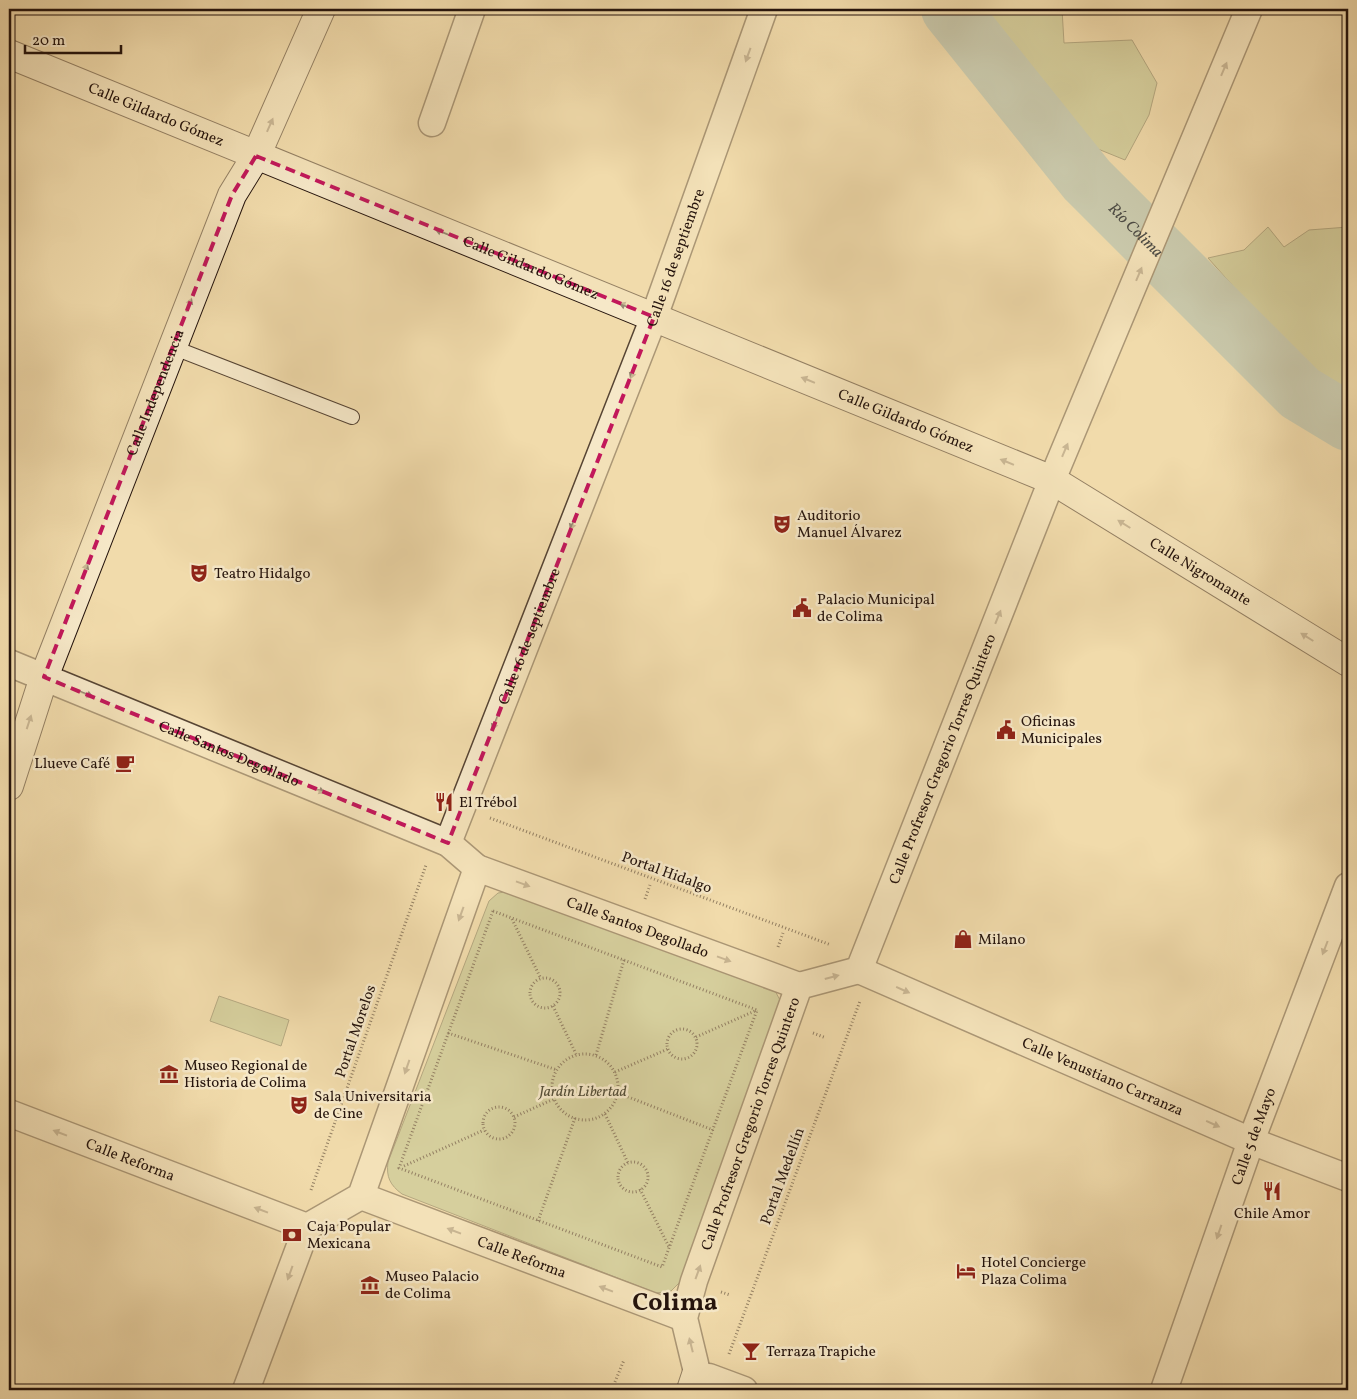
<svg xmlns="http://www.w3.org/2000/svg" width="1357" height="1399" viewBox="0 0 1357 1399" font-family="Vollkorn,serif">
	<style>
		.green { fill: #b6c18c; stroke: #6d6a4c }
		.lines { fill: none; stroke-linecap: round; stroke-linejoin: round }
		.river { stroke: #9db9b2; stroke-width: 58 }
		.lane-casing { stroke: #574534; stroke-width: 16 }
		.street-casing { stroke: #574534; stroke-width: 29 }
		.secondary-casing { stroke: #24130c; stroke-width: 30 }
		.path { stroke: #24130c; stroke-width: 3; stroke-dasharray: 1 2.5; stroke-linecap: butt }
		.lane { stroke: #f6e8c8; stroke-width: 14 }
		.street { stroke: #f6e8c8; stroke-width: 26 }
		.secondary { stroke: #f6e8c8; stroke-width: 28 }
		.oneway { fill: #988873 }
		.marked { fill: none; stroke: #c2185b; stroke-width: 4; stroke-dasharray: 10 6; stroke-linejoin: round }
		.labels { text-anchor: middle; stroke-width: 5; stroke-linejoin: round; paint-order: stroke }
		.street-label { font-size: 15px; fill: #24130c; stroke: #f6e8c8 }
		.poi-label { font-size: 15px; fill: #24130c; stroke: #f6e8c8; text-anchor: start }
		.park-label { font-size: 15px; font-style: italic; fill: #575039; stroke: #f6e8c8 }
		.water-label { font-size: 16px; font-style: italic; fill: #4e4d46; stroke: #f6e8c8 }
		.town-label { font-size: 25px; font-weight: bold; fill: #24130c; stroke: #f6e8c8 }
	</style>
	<rect width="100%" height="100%" fill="#f1dbab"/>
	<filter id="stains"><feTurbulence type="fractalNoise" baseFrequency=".004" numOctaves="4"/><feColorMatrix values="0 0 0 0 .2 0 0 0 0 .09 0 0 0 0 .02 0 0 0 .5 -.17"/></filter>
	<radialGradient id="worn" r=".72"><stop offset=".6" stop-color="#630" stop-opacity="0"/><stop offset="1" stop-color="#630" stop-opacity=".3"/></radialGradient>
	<path class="green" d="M931,9h131l2,34 68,-3 25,43 -8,32 -24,45 -54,-22 -67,-44 -30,-71z
		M1268,227l16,20 25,-17 39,-3v168l-42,-27 -98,-110 36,-8z
		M512,891l261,96 8,15 -101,280 -9,9 -15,2 -254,-99c-12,-9 -16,-17 -14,-32l101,-261 9,-8z
		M219,996l70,24 -8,26 -71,-25z"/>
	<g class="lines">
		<path class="river" id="s1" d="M950,9l137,171 213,213 48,29"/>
		<g class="lane-casing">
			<path id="lane" d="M172,347l180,70"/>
		</g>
		<g class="street-casing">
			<g id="street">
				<path d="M432,123l40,-114"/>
				<path id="s2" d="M9,663l439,180 29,25 322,118"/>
				<path id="s3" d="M448,843l206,-526 110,-308"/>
				<path id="s4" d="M859,970l392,171 97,37"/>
				<path id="s5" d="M9,1113l298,114"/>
				<path id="s6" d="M361,1196l323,122"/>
				<path d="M307,1227l54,-31 116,-328"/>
				<path id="s7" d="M697,1372l-13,-54 10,-37 105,-295 60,-16 193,-490 197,-471"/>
				<path d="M709,1377l35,13"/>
				<path d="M246,1390l61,-163"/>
				<path id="s8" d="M1164,1390l87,-249 97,-255"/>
			</g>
		</g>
		<g class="secondary-casing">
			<g id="secondary">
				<path id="s9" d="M9,54l1043,426 296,182"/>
				<path id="s10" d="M9,786l35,-109 188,-482 24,-39 65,-147"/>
				<path d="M691,1390l6,-18"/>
			</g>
		</g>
		<path class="path" d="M490,818l341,127
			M645,899l5,-14
			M493,911l264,99 -95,257 -263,-99z
			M512,919l29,60
			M778,947l5,-14
			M530 993a15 15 0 1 1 30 0a15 15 0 1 1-30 0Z
			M553,1006l23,48
			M667 1044a15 15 0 1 1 30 0a15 15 0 1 1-30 0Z
			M448,1033l109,37
			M813,1033l13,5
			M696,1037l61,-27
			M552 1087a33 33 0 1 1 66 0a33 33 0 1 1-66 0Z
			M596,1055l28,-95
			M615,1072l53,-23
			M618,1093l95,37
			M483 1123a16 16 0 1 1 32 0a16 16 0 1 1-32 0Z
			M605,1114l23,49
			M514,1117l40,-18
			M618 1177a15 15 0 1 1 30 0a15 15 0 1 1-30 0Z
			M404,1166l80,-36
			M640,1189l29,58
			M311,1190l115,-325
			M538,1221l37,-103
			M721,1292l9,3
			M729,1354l131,-353
			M615,1382l9,-22"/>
		<use href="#lane" class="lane"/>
		<use href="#street" class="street"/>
		<use href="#secondary" class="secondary"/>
	</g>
	<defs><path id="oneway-solid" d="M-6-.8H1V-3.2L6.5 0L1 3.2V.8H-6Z" transform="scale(1.25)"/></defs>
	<g class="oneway">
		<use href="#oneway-solid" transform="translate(748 55) rotate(110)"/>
		<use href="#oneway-solid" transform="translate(1224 69) rotate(-67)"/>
		<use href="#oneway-solid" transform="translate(270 125) rotate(-66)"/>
		<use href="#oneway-solid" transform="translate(442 232) rotate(-158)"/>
		<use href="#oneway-solid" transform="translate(1139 274) rotate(-67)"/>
		<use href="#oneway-solid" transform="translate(189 305) rotate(-69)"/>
		<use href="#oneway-solid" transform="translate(626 306) rotate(-158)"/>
		<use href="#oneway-solid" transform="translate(633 372) rotate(111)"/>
		<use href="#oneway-solid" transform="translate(808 380) rotate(-158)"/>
		<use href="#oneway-solid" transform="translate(1065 450) rotate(-67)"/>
		<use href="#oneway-solid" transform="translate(1007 462) rotate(-158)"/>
		<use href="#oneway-solid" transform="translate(573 523) rotate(111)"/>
		<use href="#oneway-solid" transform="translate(1124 524) rotate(-148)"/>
		<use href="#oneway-solid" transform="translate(85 570) rotate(-69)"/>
		<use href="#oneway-solid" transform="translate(998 617) rotate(-68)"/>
		<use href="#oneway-solid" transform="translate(1307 637) rotate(-148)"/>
		<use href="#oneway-solid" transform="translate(86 694) rotate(22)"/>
		<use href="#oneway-solid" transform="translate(29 722) rotate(-72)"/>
		<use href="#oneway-solid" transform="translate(495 723) rotate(111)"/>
		<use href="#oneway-solid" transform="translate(318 790) rotate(22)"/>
		<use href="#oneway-solid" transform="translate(523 884) rotate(20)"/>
		<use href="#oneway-solid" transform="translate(461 914) rotate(110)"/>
		<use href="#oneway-solid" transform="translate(1325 948) rotate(111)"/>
		<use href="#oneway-solid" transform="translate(724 959) rotate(20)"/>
		<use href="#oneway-solid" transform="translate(832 977) rotate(-15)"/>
		<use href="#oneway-solid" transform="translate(903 990) rotate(24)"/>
		<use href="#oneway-solid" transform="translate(407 1067) rotate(109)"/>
		<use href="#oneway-solid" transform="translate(1213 1124) rotate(24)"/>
		<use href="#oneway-solid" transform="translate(60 1133) rotate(-159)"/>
		<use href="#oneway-solid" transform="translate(261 1210) rotate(-159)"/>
		<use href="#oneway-solid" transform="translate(454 1231) rotate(-159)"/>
		<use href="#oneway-solid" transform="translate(1219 1232) rotate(109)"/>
		<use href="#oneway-solid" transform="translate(698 1272) rotate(-70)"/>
		<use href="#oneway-solid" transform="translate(290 1273) rotate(110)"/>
		<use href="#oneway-solid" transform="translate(606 1289) rotate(-159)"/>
		<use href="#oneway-solid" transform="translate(691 1345) rotate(-104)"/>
	</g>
	<path d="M0 0H1357V1399H0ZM256,156l398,161 -206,526 -404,-166 188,-482z" fill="#f1dbab" fill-opacity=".55" fill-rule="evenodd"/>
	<path class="marked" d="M256,156l398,161 -206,526 -404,-166 188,-482z"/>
	<defs>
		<g id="theatre-bare" transform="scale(1.5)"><path d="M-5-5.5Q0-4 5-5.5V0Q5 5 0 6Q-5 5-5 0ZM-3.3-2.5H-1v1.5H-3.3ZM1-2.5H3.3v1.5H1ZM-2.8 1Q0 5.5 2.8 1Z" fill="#8f2418" stroke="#f6e8c8" stroke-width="2.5" paint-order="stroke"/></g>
		<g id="civic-bare" transform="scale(1.5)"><path d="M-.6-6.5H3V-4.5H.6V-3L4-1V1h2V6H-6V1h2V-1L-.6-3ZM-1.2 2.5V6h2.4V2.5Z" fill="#8f2418" stroke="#f6e8c8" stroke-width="2.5" paint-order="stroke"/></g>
		<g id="cafe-bare" transform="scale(1.5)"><path d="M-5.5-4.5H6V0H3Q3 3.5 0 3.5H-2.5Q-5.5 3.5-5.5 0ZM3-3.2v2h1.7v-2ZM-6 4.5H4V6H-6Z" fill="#8f2418" stroke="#f6e8c8" stroke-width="2.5" paint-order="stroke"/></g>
		<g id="restaurant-bare" transform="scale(1.5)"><path d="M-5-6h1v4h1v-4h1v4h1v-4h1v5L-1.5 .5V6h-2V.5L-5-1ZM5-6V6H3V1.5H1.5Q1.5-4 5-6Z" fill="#8f2418" stroke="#f6e8c8" stroke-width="2.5" paint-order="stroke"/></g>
		<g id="shop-bare" transform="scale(1.5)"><path d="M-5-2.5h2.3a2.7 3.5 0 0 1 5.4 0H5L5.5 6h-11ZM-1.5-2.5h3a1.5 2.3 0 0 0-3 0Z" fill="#8f2418" stroke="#f6e8c8" stroke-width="2.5" paint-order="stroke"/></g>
		<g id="museum-bare" transform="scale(1.5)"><path d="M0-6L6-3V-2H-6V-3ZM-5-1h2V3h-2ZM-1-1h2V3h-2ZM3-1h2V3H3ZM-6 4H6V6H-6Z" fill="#8f2418" stroke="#f6e8c8" stroke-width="2.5" paint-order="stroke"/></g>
		<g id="bank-bare" transform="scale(1.5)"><path d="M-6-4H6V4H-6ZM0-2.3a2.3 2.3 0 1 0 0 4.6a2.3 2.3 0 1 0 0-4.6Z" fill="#8f2418" stroke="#f6e8c8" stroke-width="2.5" paint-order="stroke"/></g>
		<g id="hotel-bare" transform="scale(1.5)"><path d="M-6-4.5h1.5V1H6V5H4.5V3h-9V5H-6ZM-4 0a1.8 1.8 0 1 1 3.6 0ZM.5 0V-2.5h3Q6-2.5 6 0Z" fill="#8f2418" stroke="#f6e8c8" stroke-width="2.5" paint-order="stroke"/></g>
		<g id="bar-bare" transform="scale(1.5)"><path d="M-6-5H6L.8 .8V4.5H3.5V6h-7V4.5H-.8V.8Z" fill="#8f2418" stroke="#f6e8c8" stroke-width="2.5" paint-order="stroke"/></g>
	</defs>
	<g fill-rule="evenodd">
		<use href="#theatre-bare" x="782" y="524"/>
		<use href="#theatre-bare" x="199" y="573"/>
		<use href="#civic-bare" x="802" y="608"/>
		<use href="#civic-bare" x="1006" y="730"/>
		<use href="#cafe-bare" x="125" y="763"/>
		<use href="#restaurant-bare" x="444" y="802"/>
		<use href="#shop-bare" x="963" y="939"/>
		<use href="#museum-bare" x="169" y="1074"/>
		<use href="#theatre-bare" x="299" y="1105"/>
		<use href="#restaurant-bare" x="1272" y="1191"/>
		<use href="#bank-bare" x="292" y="1235"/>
		<use href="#hotel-bare" x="966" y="1271"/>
		<use href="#museum-bare" x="370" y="1285"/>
		<use href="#bar-bare" x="751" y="1351"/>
	</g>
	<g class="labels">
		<g class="street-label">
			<text dy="5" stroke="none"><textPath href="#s9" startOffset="159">Calle Gildardo Gómez</textPath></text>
			<text dy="5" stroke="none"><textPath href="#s3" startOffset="628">Calle 16 de septiembre</textPath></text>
			<text dy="5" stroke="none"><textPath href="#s9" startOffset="564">Calle Gildardo Gómez</textPath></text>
			<text dy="5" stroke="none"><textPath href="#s10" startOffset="420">Calle Independencia</textPath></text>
			<text dy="5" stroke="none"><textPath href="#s9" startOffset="969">Calle Gildardo Gómez</textPath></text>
			<text dy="5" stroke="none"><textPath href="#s9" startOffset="1301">Calle Nigromante</textPath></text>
			<text dy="5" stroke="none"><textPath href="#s3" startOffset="222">Calle 16 de septiembre</textPath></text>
			<text dy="5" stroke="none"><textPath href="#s2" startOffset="238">Calle Santos Degollado</textPath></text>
			<text dy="5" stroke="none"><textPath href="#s7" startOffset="696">Calle Profresor Gregorio Torres Quintero</textPath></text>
			<text transform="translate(667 872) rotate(20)" y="5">Portal Hidalgo</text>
			<text dy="5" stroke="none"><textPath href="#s2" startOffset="684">Calle Santos Degollado</textPath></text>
			<text transform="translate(355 1031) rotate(-71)" y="5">Portal Morelos</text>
			<text dy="5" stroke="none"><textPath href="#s4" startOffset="266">Calle Venustiano Carranza</textPath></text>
			<text dy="5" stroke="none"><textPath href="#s7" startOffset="261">Calle Profresor Gregorio Torres Quintero</textPath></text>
			<text dy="5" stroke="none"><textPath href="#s8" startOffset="269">Calle 5 de Mayo</textPath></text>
			<text dy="5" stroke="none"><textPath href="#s5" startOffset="130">Calle Reforma</textPath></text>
			<text transform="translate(782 1176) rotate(-70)" y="5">Portal Medellín</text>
			<text dy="5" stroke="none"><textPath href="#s6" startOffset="172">Calle Reforma</textPath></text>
		</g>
		<g class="poi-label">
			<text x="797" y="520">Auditorio<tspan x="797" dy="17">Manuel Álvarez</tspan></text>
			<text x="214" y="578">Teatro Hidalgo</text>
			<text x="817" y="604">Palacio Municipal<tspan x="817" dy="17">de Colima</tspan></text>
			<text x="1021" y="726">Oficinas<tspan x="1021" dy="17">Municipales</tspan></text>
			<text x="110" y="768" text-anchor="end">Llueve Café</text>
			<text x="459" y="807">El Trébol</text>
			<text x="978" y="944">Milano</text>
			<text x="184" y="1070">Museo Regional de<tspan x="184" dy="17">Historia de Colima</tspan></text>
			<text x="314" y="1101">Sala Universitaria<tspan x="314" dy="17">de Cine</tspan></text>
			<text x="1272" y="1218" text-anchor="middle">Chile Amor</text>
			<text x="307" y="1231">Caja Popular<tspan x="307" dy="17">Mexicana</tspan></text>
			<text x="981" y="1267">Hotel Concierge<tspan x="981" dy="17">Plaza Colima</tspan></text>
			<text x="385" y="1281">Museo Palacio<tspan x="385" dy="17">de Colima</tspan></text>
			<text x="766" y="1356">Terraza Trapiche</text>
		</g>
		<g class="park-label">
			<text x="583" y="1096">Jardín Libertad</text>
		</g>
		<g class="water-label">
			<text dy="6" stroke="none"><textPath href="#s1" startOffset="289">Río Colima</textPath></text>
		</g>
		<g class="town-label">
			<text x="675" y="1310">Colima</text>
		</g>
	</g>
	<rect width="1357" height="1399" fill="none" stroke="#f1dbab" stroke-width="30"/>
	<rect x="10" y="10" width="1337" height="1379" fill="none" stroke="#24130c" stroke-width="2.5"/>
	<rect x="15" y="15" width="1327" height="1369" fill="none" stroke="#24130c"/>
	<path d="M25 45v8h96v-8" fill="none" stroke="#24130c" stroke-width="2.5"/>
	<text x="32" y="45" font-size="15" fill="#24130c" stroke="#f6e8c8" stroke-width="4" paint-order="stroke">20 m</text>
	<rect width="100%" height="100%" filter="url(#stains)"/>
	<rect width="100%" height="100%" fill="url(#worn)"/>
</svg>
